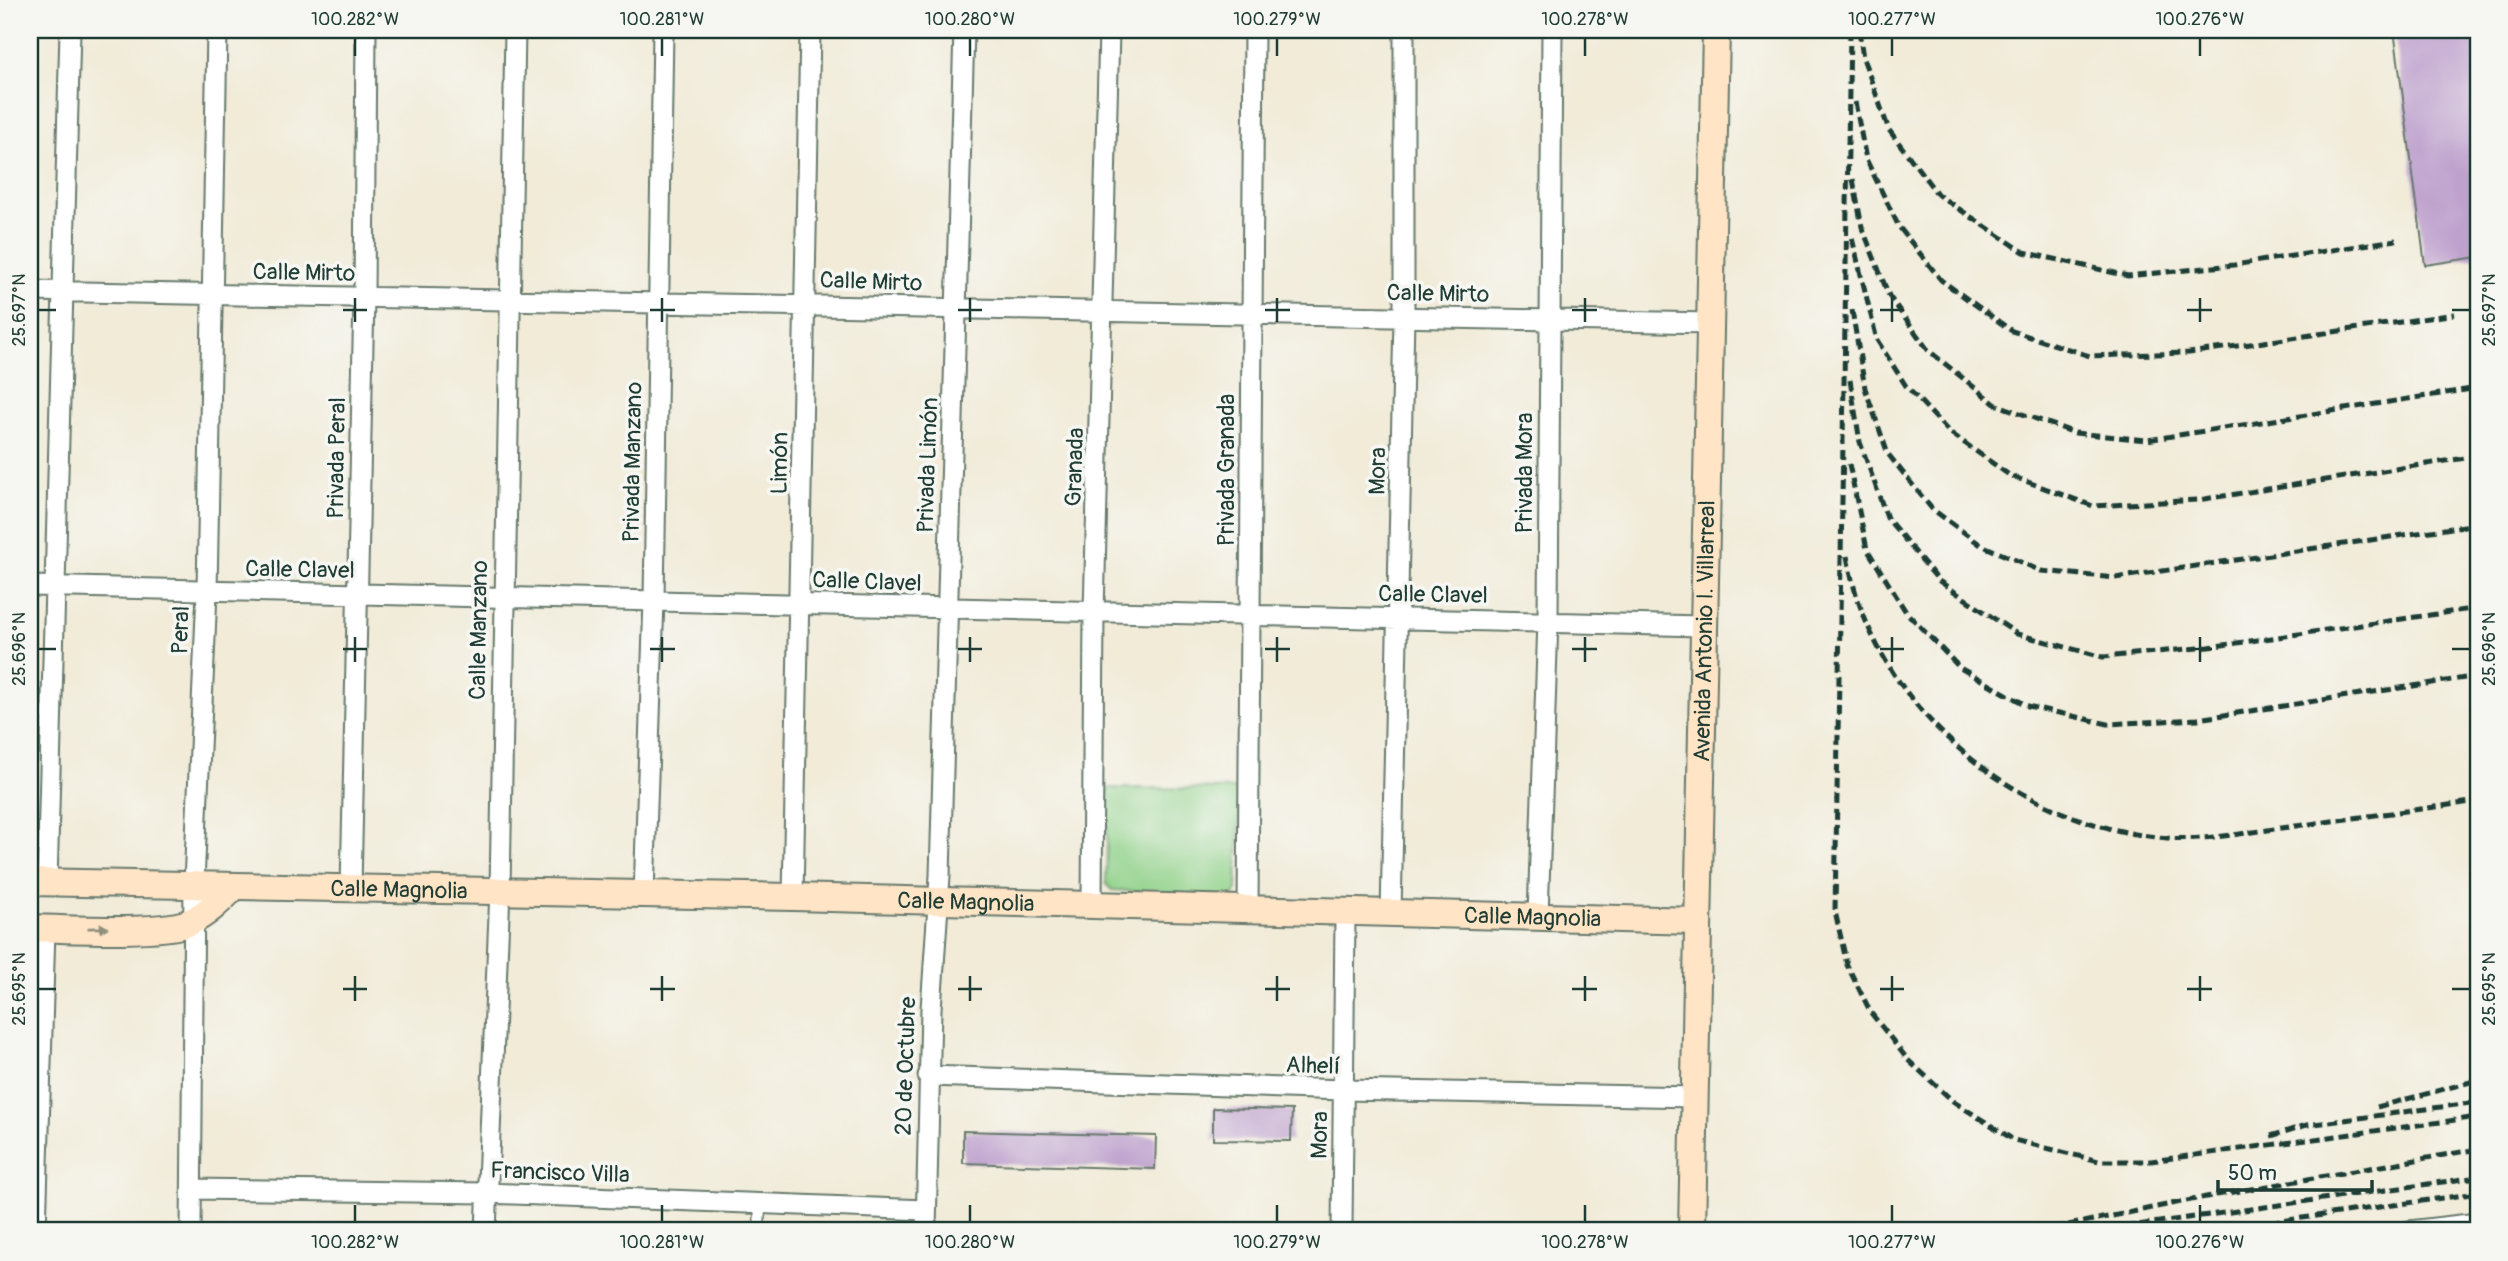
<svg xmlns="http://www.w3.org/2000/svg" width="2508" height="1261" viewBox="0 0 2508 1261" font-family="Pangolin,sans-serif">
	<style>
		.green { fill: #90d189; stroke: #58875e; stroke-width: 2 }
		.building { fill: #bea1cd }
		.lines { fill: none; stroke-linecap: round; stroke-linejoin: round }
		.lane-casing { stroke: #687a6d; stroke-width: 13 }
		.street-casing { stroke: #687a6d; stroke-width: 23 }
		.secondary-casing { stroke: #687a6d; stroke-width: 30 }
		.lane { stroke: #fff; stroke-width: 10 }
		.street { stroke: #fff; stroke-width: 19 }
		.secondary { stroke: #ffe4c6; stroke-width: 26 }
		.rail { stroke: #1f3d34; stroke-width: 5; stroke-dasharray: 10 5; stroke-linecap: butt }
		.oneway { fill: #8f907d }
		.ticks { fill: none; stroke: #1f3d34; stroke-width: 2.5 }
		.labels { text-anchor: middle; stroke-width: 7; stroke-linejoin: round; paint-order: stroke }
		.street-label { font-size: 23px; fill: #1f3d34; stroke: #f6f6f2 }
		.neatline { fill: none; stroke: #1f3d34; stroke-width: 2.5 }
		.ticks-label { font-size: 18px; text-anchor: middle; fill: #1f3d34 }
	</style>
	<rect width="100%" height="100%" fill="#f6f6f2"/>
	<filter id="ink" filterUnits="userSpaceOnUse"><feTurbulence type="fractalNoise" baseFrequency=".0143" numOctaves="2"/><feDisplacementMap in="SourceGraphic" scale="14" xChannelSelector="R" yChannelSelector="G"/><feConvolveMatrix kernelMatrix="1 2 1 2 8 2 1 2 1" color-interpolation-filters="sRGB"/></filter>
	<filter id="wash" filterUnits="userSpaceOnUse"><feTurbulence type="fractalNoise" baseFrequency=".00686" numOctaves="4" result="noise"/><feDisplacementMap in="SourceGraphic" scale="28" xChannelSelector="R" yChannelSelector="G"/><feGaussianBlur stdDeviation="1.57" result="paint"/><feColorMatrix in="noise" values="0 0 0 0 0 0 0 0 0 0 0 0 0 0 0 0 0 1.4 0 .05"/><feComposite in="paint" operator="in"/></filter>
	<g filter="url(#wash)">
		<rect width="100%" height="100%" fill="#f1ebd8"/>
		<path class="green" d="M1108,788l132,1 -3,101 -4,7 -121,-7 -6,-6z"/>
		<g id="blocks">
			<path class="building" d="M2394,30h84v227l-53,8z
				M1213,1108l79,2 -1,31 -78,-1z
				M963,1131l193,5 -1,33 -192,-6z"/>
		</g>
	</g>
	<g filter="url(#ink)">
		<use href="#blocks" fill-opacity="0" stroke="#687a6d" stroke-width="2"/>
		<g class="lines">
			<g class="lane-casing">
				<path id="lane" d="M759,1231l1,-26"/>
			</g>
			<g class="street-casing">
				<path id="street" d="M30,291l1681,32
					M30,586l1672,40
					M47,883l23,-853
					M351,887l13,-589 2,-268
					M644,894l10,-294 9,-570
					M793,897l17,-867
					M1092,905l2,-293 15,-582
					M1248,911l6,-881
					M1391,913l13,-596v-287
					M1538,916l10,-296 4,-590
					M928,1076l416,14 351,7
					M192,1189l294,4 440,17
					M36,1231l9,-302
					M191,1231l3,-348 13,-291 10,-562
					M486,1231l14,-341 15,-860
					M926,1231l5,-222 9,-133 24,-846
					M1342,1231l3,-317
					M2409,1231l69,-8"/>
			</g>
			<g class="secondary-casing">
				<g id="secondary">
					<path id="s1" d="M30,882l763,15 904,24"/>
					<path d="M30,928c35,1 128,6 158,-5 18,-8 33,-23 47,-37"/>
					<path id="s2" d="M1692,1231l24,-1201"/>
				</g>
			</g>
			<use href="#lane" class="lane"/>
			<use href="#street" class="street"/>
			<use href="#secondary" class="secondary"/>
			<path class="rail" d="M1850,30l-15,881 12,54 24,48 37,47 46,42 60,38 85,21h52l327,-44
				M1859,30l4,28 26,72 49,65 86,57 104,24 106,-11 162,-25
				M1855,102l11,57 33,68 42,53 71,51 78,25 99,-3 266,-39
				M1853,179l9,48 27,69 39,54 67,54 80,29 72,7 331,-52
				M1852,238l25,102 29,46 42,45 61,44 84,31 105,-6 280,-44
				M1852,310l13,78 23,66 44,55 49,36 60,26 74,7 363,-54
				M1850,380l10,62 27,76 52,63 78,53 86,23 106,-10 269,-39
				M1849,464l18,85 39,63 54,56 68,38 80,18 90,-5 267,-41
				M1847,556c26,152 169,270 320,282 40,3 82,-6 122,-11 63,-9 126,-17 189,-26
				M2377,1107l101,-27
				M2271,1136l36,-11 171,-23
				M2039,1231l167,-34 272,-48
				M2095,1231l383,-54
				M2211,1231l267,-38"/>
		</g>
		<defs><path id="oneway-solid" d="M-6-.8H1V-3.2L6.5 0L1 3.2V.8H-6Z" transform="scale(1.75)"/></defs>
		<use class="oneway" href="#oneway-solid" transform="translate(98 928) rotate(-1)"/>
	</g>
	<path class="ticks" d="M355,38v18M662,38v18M970,38v18M1277,38v18M1585,38v18M1892,38v18M2200,38v18M355,298v24M662,298v24M970,298v24M1277,298v24M1585,298v24M1892,298v24M2200,298v24M38,310h18M343,310h24M650,310h25M958,310h24M1265,310h25M1572,310h25M1880,310h24M2187,310h25M2452,310h18M355,637v25M662,637v25M970,637v25M1277,637v25M1585,637v25M1892,637v25M2200,637v25M38,649h18M343,649h24M650,649h25M958,649h24M1265,649h25M1572,649h25M1880,649h24M2187,649h25M2452,649h18M355,976v25M662,976v25M970,976v25M1277,976v25M1585,976v25M1892,976v25M2200,976v25M38,989h18M343,989h24M650,989h25M958,989h24M1265,989h25M1572,989h25M1880,989h24M2187,989h25M2452,989h18M355,1205v17M662,1205v17M970,1205v17M1277,1205v17M1585,1205v17M1892,1205v17M2200,1205v17"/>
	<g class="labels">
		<g class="street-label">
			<text transform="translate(304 272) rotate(1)" y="8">Calle Mirto</text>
			<text transform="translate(871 281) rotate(2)" y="8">Calle Mirto</text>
			<text transform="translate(1438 293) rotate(1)" y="8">Calle Mirto</text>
			<text transform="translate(336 458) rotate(-89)" y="8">Privada Peral</text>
			<text transform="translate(632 462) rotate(-89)" y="8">Privada Manzano</text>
			<text transform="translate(779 463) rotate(-89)" y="8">Limón</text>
			<text transform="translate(927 465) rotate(-88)" y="8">Privada Limón</text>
			<text transform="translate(1074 467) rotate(-88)" y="8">Granada</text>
			<text transform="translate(1226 470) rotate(-90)" y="8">Privada Granada</text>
			<text transform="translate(1377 471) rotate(-89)" y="8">Mora</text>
			<text transform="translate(1524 473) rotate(-90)" y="8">Privada Mora</text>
			<text transform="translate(300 569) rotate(1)" y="8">Calle Clavel</text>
			<text transform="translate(867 581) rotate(2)" y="8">Calle Clavel</text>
			<text transform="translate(1433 594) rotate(1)" y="8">Calle Clavel</text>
			<text transform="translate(180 630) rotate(-88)" y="8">Peral</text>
			<text transform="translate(478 630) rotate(-89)" y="8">Calle Manzano</text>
			<text dy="8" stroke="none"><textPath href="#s2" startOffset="600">Avenida Antonio I. Villarreal</textPath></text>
			<text dy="8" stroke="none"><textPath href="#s1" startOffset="369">Calle Magnolia</textPath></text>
			<text dy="8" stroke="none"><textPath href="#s1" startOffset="936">Calle Magnolia</textPath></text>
			<text dy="8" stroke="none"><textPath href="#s1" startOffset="1503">Calle Magnolia</textPath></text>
			<text transform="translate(1313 1065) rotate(2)" y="8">Alhelí</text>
			<text transform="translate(905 1066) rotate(-88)" y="8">20 de Octubre</text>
			<text transform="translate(1319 1135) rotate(-89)" y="8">Mora</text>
			<text transform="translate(560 1172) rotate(2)" y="8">Francisco Villa</text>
		</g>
	</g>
	<rect width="2508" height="1261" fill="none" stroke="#f6f6f2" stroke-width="77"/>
	<path d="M2218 1180v10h154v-10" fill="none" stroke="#1f3d34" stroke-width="3.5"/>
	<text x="2228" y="1180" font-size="21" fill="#1f3d34" stroke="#f6f6f2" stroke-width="5" paint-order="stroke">50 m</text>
	<rect x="38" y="38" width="2432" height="1184" class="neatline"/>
	<g class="ticks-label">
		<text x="355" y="25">100.282°W</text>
		<text x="662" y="25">100.281°W</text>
		<text x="970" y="25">100.280°W</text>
		<text x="1277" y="25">100.279°W</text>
		<text x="1585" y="25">100.278°W</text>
		<text x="1892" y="25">100.277°W</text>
		<text x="2200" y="25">100.276°W</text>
		<text transform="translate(19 310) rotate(-90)" y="6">25.697°N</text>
		<text transform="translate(2489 310) rotate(-90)" y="6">25.697°N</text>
		<text transform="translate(19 649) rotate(-90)" y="6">25.696°N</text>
		<text transform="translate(2489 649) rotate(-90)" y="6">25.696°N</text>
		<text transform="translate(19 989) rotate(-90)" y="6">25.695°N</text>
		<text transform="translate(2489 989) rotate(-90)" y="6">25.695°N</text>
		<text x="355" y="1248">100.282°W</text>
		<text x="662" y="1248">100.281°W</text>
		<text x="970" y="1248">100.280°W</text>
		<text x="1277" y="1248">100.279°W</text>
		<text x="1585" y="1248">100.278°W</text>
		<text x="1892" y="1248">100.277°W</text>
		<text x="2200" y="1248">100.276°W</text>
	</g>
</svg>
